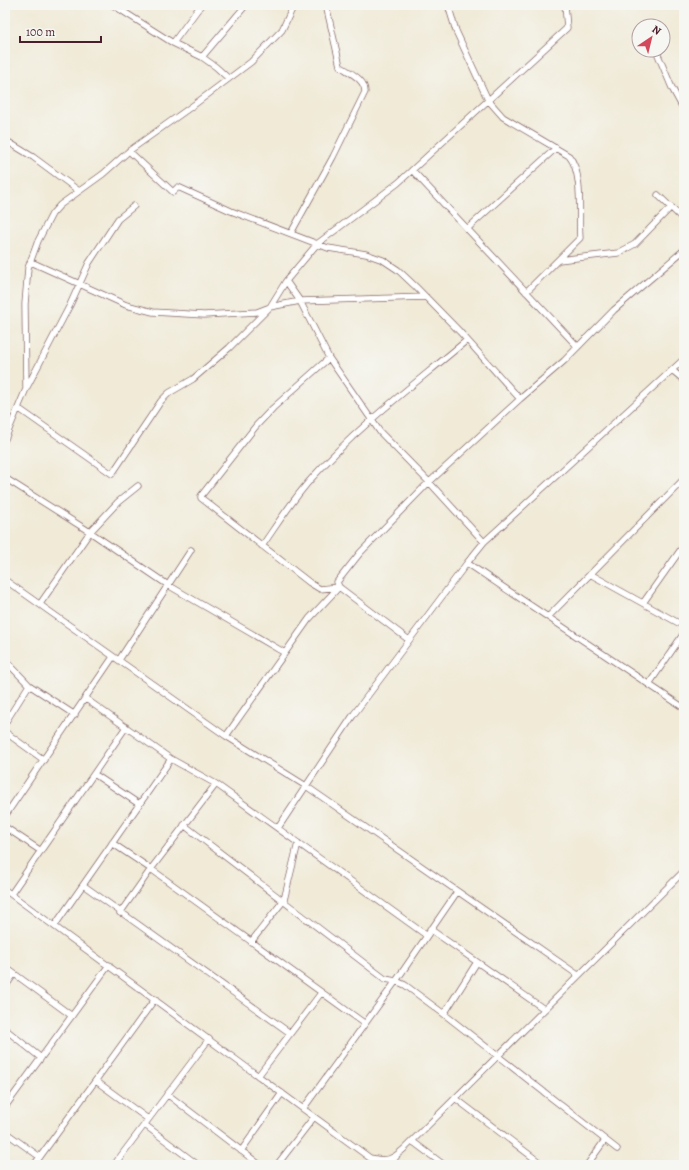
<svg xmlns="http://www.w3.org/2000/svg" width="689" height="1170" viewBox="0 0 689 1170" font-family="Alegreya,serif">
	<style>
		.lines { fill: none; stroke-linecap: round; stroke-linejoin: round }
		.minor-casing { stroke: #846667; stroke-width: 7 }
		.minor { stroke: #fff; stroke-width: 5.5 }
	</style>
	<rect width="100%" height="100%" fill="#f6f6f2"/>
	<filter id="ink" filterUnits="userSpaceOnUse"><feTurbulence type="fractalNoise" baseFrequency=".025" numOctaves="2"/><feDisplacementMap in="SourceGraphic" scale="8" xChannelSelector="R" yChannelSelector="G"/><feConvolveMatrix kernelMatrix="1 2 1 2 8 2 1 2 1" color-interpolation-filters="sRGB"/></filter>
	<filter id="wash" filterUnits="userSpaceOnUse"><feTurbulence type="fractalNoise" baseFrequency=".012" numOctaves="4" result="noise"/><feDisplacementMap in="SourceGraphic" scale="16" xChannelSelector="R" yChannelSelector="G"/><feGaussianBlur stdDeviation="0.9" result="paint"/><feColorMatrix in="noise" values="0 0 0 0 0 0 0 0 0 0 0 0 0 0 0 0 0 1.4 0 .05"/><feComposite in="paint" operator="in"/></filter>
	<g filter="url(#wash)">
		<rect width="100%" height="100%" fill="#f0ead7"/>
	</g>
	<g filter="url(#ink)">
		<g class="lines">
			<g class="minor-casing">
				<path id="minor" d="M113,5l60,38 29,14 14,10 12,11
					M448,5l8,26 32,69 15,17 66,39c15,18 9,59 11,82l-54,54
					M173,43l28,-38
					M656,50l16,38 12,22
					M202,57l44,-52
					M5,140l28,17 46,34
					M129,151l44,41 5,-5 53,24 97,37 38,6 17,6 15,10 18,17 44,45 60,67
					M412,170l166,177
					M658,195l26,25
					M467,229l89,-81
					M291,233l42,-76 32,-65c0,-13 -15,-19 -25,-26l-14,-61
					M559,260l59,-7 17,-9 36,-37
					M31,262l95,43 27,7 51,3 53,-3 13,-5 30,-6 126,-4
					M286,281l14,20 29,57 51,74 49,50 55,60
					M329,358l-56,50 -17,18 -55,70v2l109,85 10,6 19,-2 70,53
					M684,359l-200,183 -17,21 217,145
					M672,370l12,10
					M26,389l-1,-85 3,-36 10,-27 14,-27 8,-9 43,-31 26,-23 66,-47 56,-42 31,-32 12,-25
					M18,408l94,66 49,-73 8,-8 24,-14 36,-31 41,-41 16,-26 31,-37 81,-61 169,-155 -2,-23
					M5,439l21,-50 44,-84 19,-42 29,-44 16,-13
					M5,478l85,54 78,53 117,68
					M262,546c16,-23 31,-47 50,-68 46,-52 103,-94 155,-138
					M590,574l94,52
					M5,580l221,156 80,50 272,189
					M643,603l41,-58
					M40,604l50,-72 28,-30 20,-16
					M548,617l136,-138
					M5,660l24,25 46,30
					M119,660l72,-110
					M649,684l35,-51
					M86,699l85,60 45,25 210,151
					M5,723l24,-38
					M5,732l39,28
					M226,736l83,-117 30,-32 -2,-5 23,-29 65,-67 95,-87 44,-38 50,-51 70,-60
					M94,774l45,30
					M5,816l108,-159
					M184,825l201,154 11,2 9,4 39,29 173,135
					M5,827l36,24
					M278,828l76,-114 113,-151
					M112,843l39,26 213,154
					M83,885l207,148
					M5,890l365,268c17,4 22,2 35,-10l279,-277
					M11,894l115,-167
					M120,913l31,-44 65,-85
					M55,925l116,-166
					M430,929l114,80
					M251,942l33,-42 14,-57
					M5,967l67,49
					M5,987l9,-13
					M444,1014l33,-52
					M5,1029l36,29
					M258,1076l63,-83
					M96,1081l52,38
					M167,1094l93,71
					M455,1098l88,67
					M5,1107l104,-142
					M303,1109l93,-128 61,-89
					M145,1125l53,40
					M5,1132l35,25
					M412,1141l32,24
					M241,1151l41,-58
					M34,1165l121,-166
					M114,1165l95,-126
					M277,1165l37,-48
					M389,1165l7,-8
					M587,1165l18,-25"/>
			</g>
			<use href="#minor" class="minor"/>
		</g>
	</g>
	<rect width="689" height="1170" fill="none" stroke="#f6f6f2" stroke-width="20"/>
	<g transform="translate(651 38) rotate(35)"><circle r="19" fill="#f6f6f2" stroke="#b1a0a2"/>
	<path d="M0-3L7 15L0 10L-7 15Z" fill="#d1495b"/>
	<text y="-6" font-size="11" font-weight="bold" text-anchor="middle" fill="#4a1f2b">N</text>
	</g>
	<path d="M20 36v6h81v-6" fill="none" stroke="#4a1f2b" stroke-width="2"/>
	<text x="26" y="36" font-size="12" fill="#4a1f2b" stroke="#f6f6f2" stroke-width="3" paint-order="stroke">100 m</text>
</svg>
